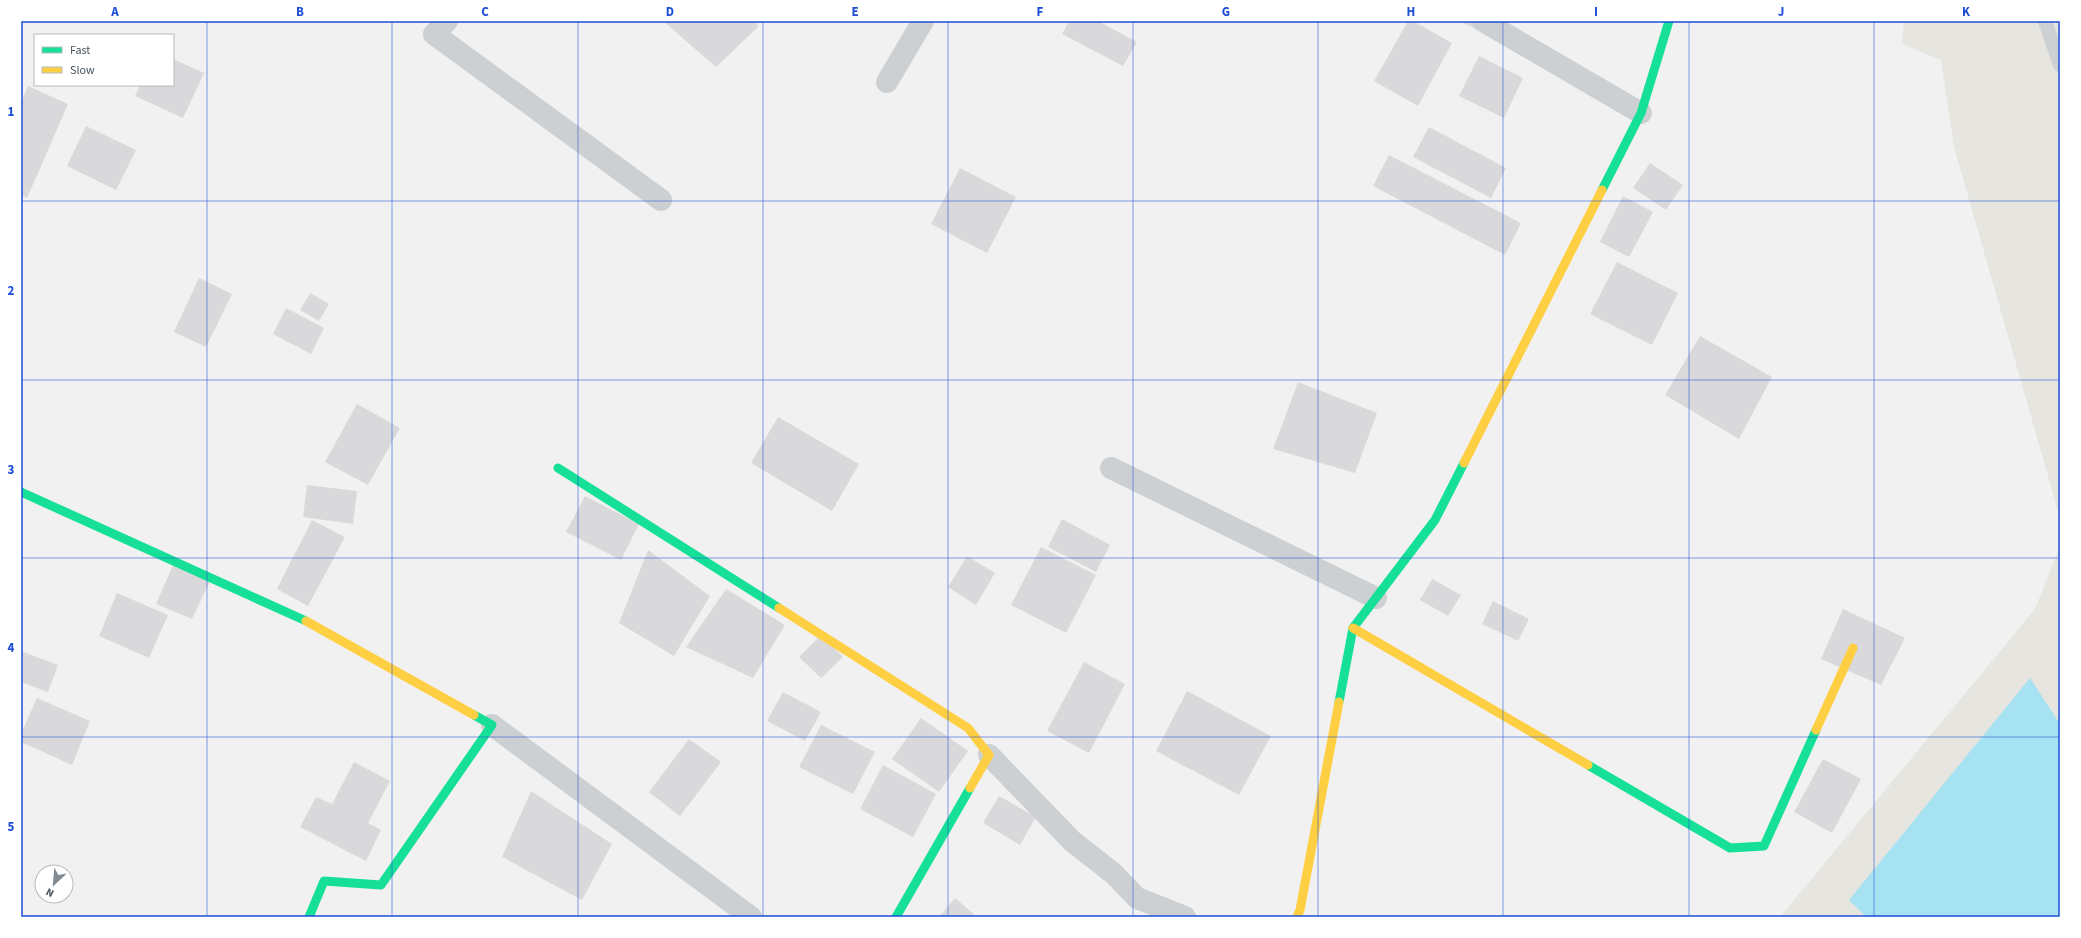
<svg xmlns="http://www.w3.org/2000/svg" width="2081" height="938" viewBox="0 0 2081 938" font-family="'Source Sans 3',sans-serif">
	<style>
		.commercial { fill: #e6e5df }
		.water { fill: #a6e2f2 }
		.building { fill: #d9d9db }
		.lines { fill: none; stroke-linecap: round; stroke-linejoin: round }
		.lane { stroke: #cdd0d2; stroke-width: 14 }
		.street { stroke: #cdd0d2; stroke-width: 22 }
		.fast { stroke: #16e098; stroke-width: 9 }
		.slow { stroke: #ffcf43; stroke-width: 9 }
		.grid { fill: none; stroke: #1d4ed8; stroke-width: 1; stroke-opacity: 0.55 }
		.neatline { fill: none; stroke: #1d4ed8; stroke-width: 1.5 }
		.grid-label { font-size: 13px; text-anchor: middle; font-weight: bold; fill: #1d4ed8 }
	</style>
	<rect width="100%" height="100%" fill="#f2f1f1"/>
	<path class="commercial" d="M1904,21h156v497l-106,-371 -13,-87 -39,-16z
		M2060,546v371h-280l255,-308z"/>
	<path class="water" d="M2030,678l30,46v193h-194l-17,-17z"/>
	<path class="building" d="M663,21h93l2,6 -42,40z
		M1069,21h29l39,21 -14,24 -61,-32z
		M1408,21h5l39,22 -34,63 -44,-25z
		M1460,21h20l-4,8z
		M1479,56l44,22 -19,40 -45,-22z
		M173,59l31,14 -21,45 -48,-22 5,-11h33z
		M28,86l40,18 -41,94 -6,-3v-92z
		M86,126l50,24 -20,40 -49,-24z
		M1429,127l77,41 -15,30 -78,-41z
		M1389,155l132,68 -16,32 -132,-69z
		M1650,163l33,22 -17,25 -33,-22z
		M960,168l56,29 -29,56 -56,-29z
		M1623,196l30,16 -24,45 -29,-15z
		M1617,262l61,31 -26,52 -62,-31z
		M199,278l33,16 -26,53 -32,-15z
		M310,293l19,11 -10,17 -19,-11z
		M286,308l38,20 -13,26 -38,-20z
		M1700,336l72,41 -33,62 -74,-44z
		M1298,382l79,31 -22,60 -82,-24z
		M357,404l43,24 -32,57 -43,-23z
		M778,417l81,47 -27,47 -81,-48z
		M307,485l50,6 -4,33 -50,-7z
		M585,496l54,28 -18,36 -55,-28z
		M1062,519l48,26 -14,27 -48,-25z
		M312,520l33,17 -37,69 -31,-17z
		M1041,547l55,28 -30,58 -55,-28z
		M648,550l62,46 -36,60 -55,-33z
		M967,556l28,17 -19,32 -28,-18z
		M173,565l37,16 -18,38 -36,-15z
		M1432,579l29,16 -13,21 -28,-16z
		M726,589l59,36 -32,53 -67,-31z
		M117,593l51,22 -19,43 -50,-22z
		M1493,601l36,18 -11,22 -36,-17z
		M1843,609l62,29 -24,47 -60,-26z
		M821,635l22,22 -22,21 -22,-21z
		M21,651l37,14 -10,27 -27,-10z
		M1084,662l41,22 -36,69 -42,-22z
		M1187,691l84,45 -32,59 -83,-44z
		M783,692l38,20 -16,29 -38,-20z
		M37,698l53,23 -18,44 -51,-23v-8z
		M921,718l47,33 -29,41 -47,-33z
		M821,725l54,27 -22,42 -54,-27z
		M689,739l32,23 -41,54 -31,-24z
		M1823,759l38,20 -29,54 -38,-21z
		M354,762l36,19 -22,42 13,7 -15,31 -66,-34 16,-30 16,7z
		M883,765l53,29 -23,43 -53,-28z
		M531,791l81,53 -30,56 -80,-43z
		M999,796l37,21 -16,28 -37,-22z
		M955,898l22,19h-38z"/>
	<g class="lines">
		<path class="lane" d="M2045,21l15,44"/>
		<path class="street" d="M447,21l-13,13 227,166
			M1483,21l158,92
			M887,82l36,-61
			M1111,468l265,130
			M492,725l259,192
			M989,755l83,86 42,33 23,24 48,19"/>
		<path class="fast" d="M1602,190l39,-77 28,-92
			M558,468l221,140
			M21,492l285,129
			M1339,702l14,-74 82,-108 29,-57
			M1588,765l142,83 34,-2 52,-116
			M309,917l15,-36 57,4 111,-160 -18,-10
			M896,917l74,-129"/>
		<path class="slow" d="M1464,463l138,-273
			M779,608l189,120 21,27 -19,33
			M306,621l168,94
			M1353,628l235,137
			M1816,730l37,-82
			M1297,917l3,-7 39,-208"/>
	</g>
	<path class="grid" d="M207,21v896M392,21v896M578,21v896M763,21v896M948,21v896M1133,21v896M1318,21v896M1503,21v896M1689,21v896M1874,21v896M21,201h2039M21,380h2039M21,558h2039M21,737h2039"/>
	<rect width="2081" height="938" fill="none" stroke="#ffffff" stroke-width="44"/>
	<rect x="34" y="34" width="140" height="52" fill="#ffffff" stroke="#b5bbbf"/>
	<rect x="42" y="47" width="20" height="6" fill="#16e098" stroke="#b5bbbf"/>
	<text x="70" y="54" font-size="12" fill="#47545f">Fast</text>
	<rect x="42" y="67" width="20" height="6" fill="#ffcf43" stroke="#b5bbbf"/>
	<text x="70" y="74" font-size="12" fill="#47545f">Slow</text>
	<g transform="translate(54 884) rotate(206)"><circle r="19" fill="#ffffff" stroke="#b5bbbf"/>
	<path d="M0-3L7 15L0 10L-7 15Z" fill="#838b92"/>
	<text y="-6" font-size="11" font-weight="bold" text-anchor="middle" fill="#47545f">N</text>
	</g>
	<rect x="22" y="22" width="2037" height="894" class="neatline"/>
	<g class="grid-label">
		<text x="115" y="16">A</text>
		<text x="300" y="16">B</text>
		<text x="485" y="16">C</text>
		<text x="670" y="16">D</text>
		<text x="855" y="16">E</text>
		<text x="1040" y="16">F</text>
		<text x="1226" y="16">G</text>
		<text x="1411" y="16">H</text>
		<text x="1596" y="16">I</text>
		<text x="1781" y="16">J</text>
		<text x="1966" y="16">K</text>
		<text x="11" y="116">1</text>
		<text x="11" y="295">2</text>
		<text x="11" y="474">3</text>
		<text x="11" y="652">4</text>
		<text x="11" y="831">5</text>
	</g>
</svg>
